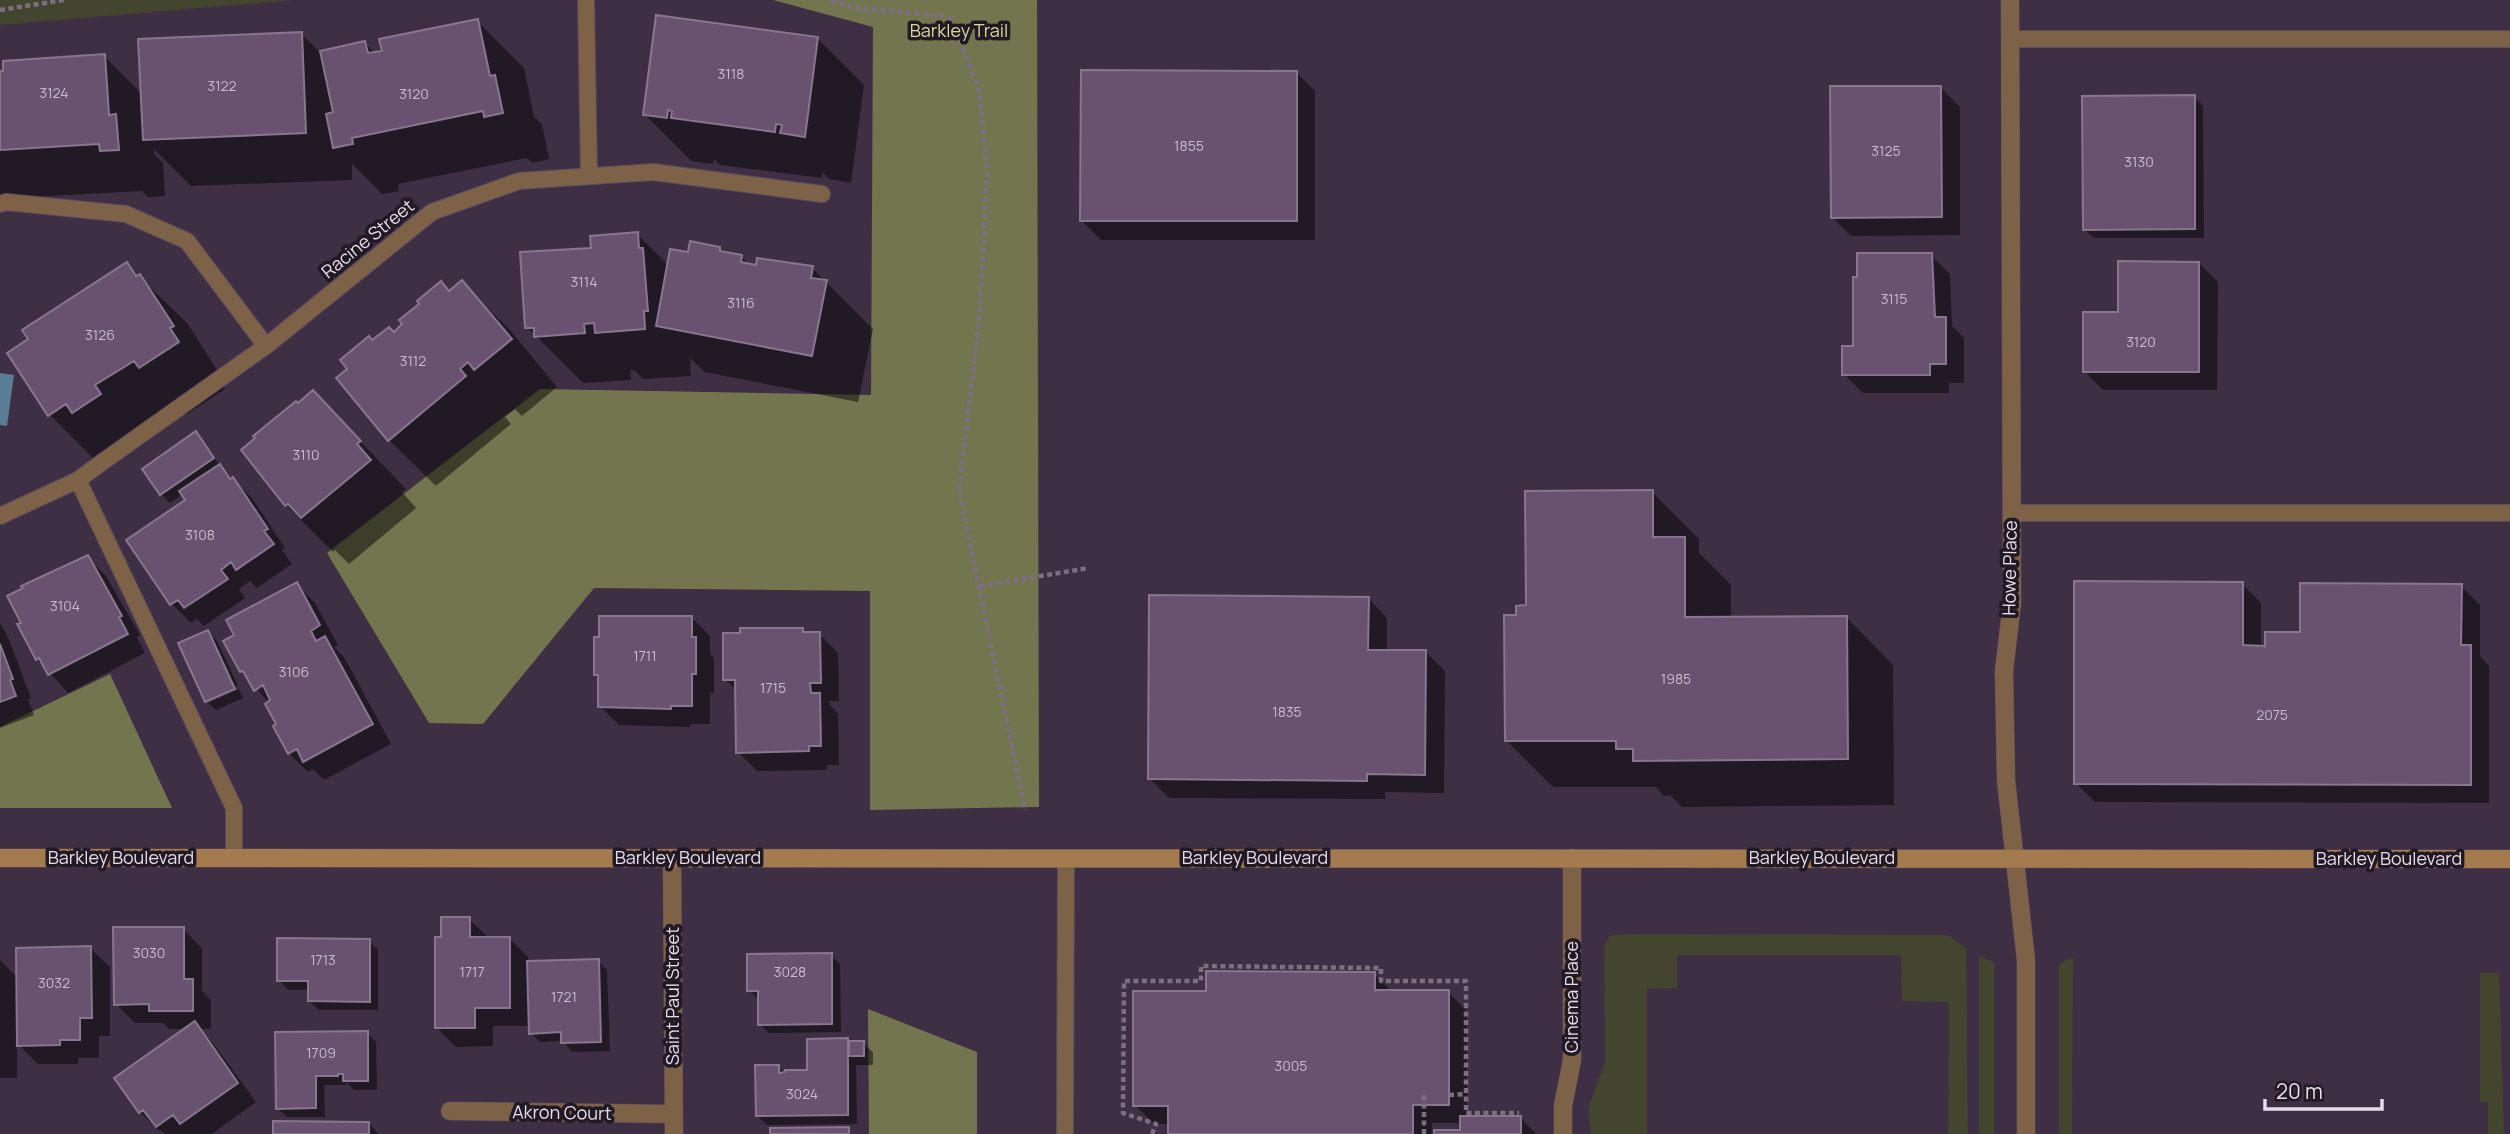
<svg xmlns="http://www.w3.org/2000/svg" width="2510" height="1134" viewBox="0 0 2510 1134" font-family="Manrope,sans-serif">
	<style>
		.green { fill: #43452f }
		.forest { fill: #73754f }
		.water { fill: #5a7c96 }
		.shadow { fill: #0007 }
		.building { fill: #695270; stroke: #88768e; stroke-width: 2 }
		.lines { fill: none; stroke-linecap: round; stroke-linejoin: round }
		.service-casing { stroke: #5a4b5f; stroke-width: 18 }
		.minor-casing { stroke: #5a4b5f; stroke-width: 19 }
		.secondary-casing { stroke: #5a4b5f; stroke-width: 19 }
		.path { stroke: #7d6f82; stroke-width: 4.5; stroke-dasharray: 5 3.5; stroke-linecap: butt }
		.service { stroke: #7d6248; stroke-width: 16 }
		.minor { stroke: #7d6248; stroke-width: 18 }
		.secondary { stroke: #a47a4f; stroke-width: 18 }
		.labels { text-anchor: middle; stroke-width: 7; stroke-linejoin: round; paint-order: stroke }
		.number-label { font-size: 14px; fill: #c7bacc }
		.park-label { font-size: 18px; fill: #d6d997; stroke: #211a24 }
		.street-label { font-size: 18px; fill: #e6dcea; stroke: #211a24 }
	</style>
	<rect width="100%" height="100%" fill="#3f2f44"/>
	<path class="green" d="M0,0h295l-295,25z
		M1642,934l306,1 18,13 2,186h-20l1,-132 -47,-1 -1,-46h-224v33l-30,1v145h-56l-3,-25 17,-47 -1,-116 6,-11z
		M1979,956l15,6v172h-15z
		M2073,957l-1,177h-13v-170z
		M2480,973h19l5,161h-16v-32h-8z"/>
	<path class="forest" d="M773,0h264l2,807 -169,3v-219l-276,-3 -111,136 -54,-1 -102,-170 213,-164 331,6 2,-368z
		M110,674l62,134h-172v-81z
		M868,1009l109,43v82h-108z"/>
	<path class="water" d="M0,373l14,2 -7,51 -7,-1z"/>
	<path class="shadow" d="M477,21l47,47 10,49 8,7 7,35 -17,4 -5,-5 -129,26 1,7 -17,3 -30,-30v16l-161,6 -37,-37v5l9,9 2,33 -17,1 -6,-6 -130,7 -12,10v-137l2,2 102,-17 38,38 159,-60 19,18 45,-9 10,11z
		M818,39l46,46 -13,98 -22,-4 -7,-7v6l-102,-13 -6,-6 -1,5 -22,-3 -47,-47z
		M1296,72l19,19v149h-214l-19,-19z
		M1941,88l19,19v128l-109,1 -19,-19z
		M2194,97l9,9 1,132h-110l-10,-9z
		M637,234l32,32 20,-12 31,-5 4,4 17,4 10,9 61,2 61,61 -15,73 -153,-30 -15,-14 1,18 -48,3 -9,-9h-4l1,10 -48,3 -56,-56 66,-77z
		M1931,255l19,19 2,52 12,12v45h-15v10h-86l-19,-19z
		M2199,263l19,19 -1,108h-114l-19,-19z
		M126,264l61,59 32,50 -3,3 9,13 -38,25 -6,-7 -40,26 6,9 -27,17 -24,2 -47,-47z
		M462,283l47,46 48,58 -35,29 -7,-7 -10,8 6,7 -75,62 -47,-46 -16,-98 21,-8z
		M313,392l93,97 -4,3 14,16 -67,56 -14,-14 -2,2 -47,-47 12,-100z
		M196,433l9,10 16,25 31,30 33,50 -3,2 10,14 -35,24 -7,-7 -11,8 6,9 -41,28 -7,-7 -6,4 -19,-19 -44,-64 59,-40 -4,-6 -13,9 -9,-9z
		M1652,492l47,47v14l32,32v33h116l46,47 1,140 -212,2 -12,-12 -6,1 -8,-9h-103l-47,-47 11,-123z
		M87,557l19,19 34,59 -3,2 8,16 -77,40 -31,-34z
		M296,584l19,19 23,42 -4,2 10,10 47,87 -67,36 -11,-11 -5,3 -19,-19 -20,-50 -27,-32 -16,-30 10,-5z
		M2242,584l19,19v45l200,-62 19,19v51l9,10v137l-394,-1 -19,-19z
		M1368,598l19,20v34h39l19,19 -1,122 -59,-1v7l-216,-1 -19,-19z
		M691,617l19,19v18l4,4v35h-4v31h-20v3l-71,-2 -19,-19v-28l-4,-4z
		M0,623l8,14 23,61 -3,1 6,16 -34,13z
		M803,630l4,4h12l19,19 1,48h-10v3l9,10 1,51h-12v5l-70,1 -19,-19 -1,-61 -12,-12z
		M208,632l9,9 21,45 -30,13v4l-28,-59z
		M239,689l4,9 -27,12 -8,-7z
		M469,919l20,19h20l19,19v6l70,-2 9,9 3,81 -38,1 -9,-11 -23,1 -9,-9 -1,-7h-37v20l-37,1 -19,-19 5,-90z
		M183,929l19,19v43l9,9v29h-11l13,14 43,59 -44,32h-47l-4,-4 -2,1 -19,-19 -23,-33 69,-50h-17l-6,-6h-28l-19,-19z
		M369,941l9,9v60h-59l-10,-9v-11h-21l-9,-10z
		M90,948l20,19v69h-11v22h-21v6h-40l-21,-21v35h-17v-118l18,18z
		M831,955l9,9 1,68 -72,1 -10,-9v-24l-10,-10z
		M1374,974l18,18h56l19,19v107h54l15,16h-100l26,-2v-9h-30v11h-262v-10h-16l-19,-19 73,-112z
		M367,1033l9,9 1,48h-23l-8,-8v3h-22l1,32h-38l-10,-9z
		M847,1040l3,3h13l10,9v13h-17l1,59 -90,1 -10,-9 22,-49 8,9 22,-4z
		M369,1123l9,11h-103z"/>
	<path class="building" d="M656,15l162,22 -13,100 -25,-4 2,-8 -6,-1 -1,8 -104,-14 1,-7 -4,-1 -1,8 -24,-3z
		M478,19l12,57 5,-1 8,38 -19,4 -1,-6 -131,27 1,6 -20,4 -7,-34 7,-2 -13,-61 45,-10 3,12 14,-2 -3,-12z
		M302,32l4,101 -163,7 -5,-101z
		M105,54l4,61 7,-1 3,36 -19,1 -1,-7 -99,6v-79h3v-10z
		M1081,70l216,1v150h-217z
		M1830,86h111l1,131 -111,1z
		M2195,95v134l-112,1 -1,-134z
		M638,232l1,16h4l5,63h-4l1,18 -50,4 -1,-10 -10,1 1,9 -51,4v-9h-9l-5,-76 71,-4 -1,-12z
		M690,241l30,6v4l22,4 -1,7 15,3 1,-7 56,8 -2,12 16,2 -15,76 -156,-30 14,-77 18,3z
		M1857,253h75l3,64h11v47h-16v11h-88v-29h11v-69h4z
		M2118,261l81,1v110h-116v-60h35z
		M127,262l9,14 4,-2 34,52 -4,2 9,14 -40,26 -5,-7 -39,24 6,9 -29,19 -6,-9 -18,12 -41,-63 21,-14 -6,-9z
		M462,280l50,59 -38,31 -6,-8 -8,7 6,7 -78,65 -52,-63 11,-9 -7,-9 29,-24 3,4 17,-13 5,5 8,-8 -3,-4 20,-16 -2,-3 24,-20 8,10z
		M313,390l48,51 -4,3 14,16 -70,58 -13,-14 -3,2 -44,-56 14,-12 -2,-2 43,-35 2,2z
		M196,431l18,27 -54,37 -18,-26z
		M220,464l10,15 3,-2 35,52 -4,2 10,13 -38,26 -5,-8 -10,8 7,9 -44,29 -6,-8 -8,5 -44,-65 59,-40 -6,-9z
		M1653,490v47h32v80l162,-1 1,143 -215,2v-12h-17v-8h-111l-1,-126h12v-9l10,-1 -1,-114z
		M88,555l34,61 -3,1 9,17 -80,41 -9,-17 -3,2 -19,-36 4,-1 -14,-27 16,-8 -2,-2z
		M2074,581l169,1v63l22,1v-14h35v-49l162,1 -1,61h10v140l-397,-1z
		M297,582l23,43 -9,6 5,10 9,-5 48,88 -70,38 -6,-13 -9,5 -15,-28 3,-2 -11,-20 5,-4 -7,-15 -9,6 -11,-20 -3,1 -17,-31 11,-6 -8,-15z
		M1149,595l220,2 -1,53h58l-1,125 -58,-1v7l-219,-2z
		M599,616h93v21h4v37h-4v32h-21v3l-73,-2v-32h-4v-38h5z
		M740,628h63v4h17l1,51h-11l1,10h9l1,53h-12v5l-73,2 -1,-73h-12v-47h17z
		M208,630l27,59 -30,13 -27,-59z
		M0,644l13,35 -3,1 6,16 -16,6z
		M441,917h29v20h40v71h-35v20h-40v-91h6z
		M113,927h71v52h9v32h-44v-7l-35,1z
		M277,938l93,1v63l-62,-1v-20h-31z
		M91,946l1,72h-12v22h-20v5l-43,1 -1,-98z
		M832,953v71l-74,1v-34h-11v-37z
		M599,959l2,83 -40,1v-11l-32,2 -2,-73z
		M1206,971l169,1v18h74v115h-36v29h-245v-28h-35v-115h73z
		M195,1021l43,62 -58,41 -7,-9 -17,12 -13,-17 -4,3 -25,-35z
		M368,1031v50h-25v-7h-5v2h-22v32l-40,1 -1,-77z
		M848,1038v77l-92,1 -1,-51h24v8l6,-1v-2h22v-31z
		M849,1041h15v15h-15z
		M1460,1116h61v18h-87v-4h26z
		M273,1121l96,1v12h-96z
		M849,1127v7h-79v-6z"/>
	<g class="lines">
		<g class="service-casing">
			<path id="service" d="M586,0l3,176
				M2011,39h499
				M0,204l6,-2 120,12 61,27 79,105
				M78,480l156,328v50
				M2011,513h499
				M0,516l78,-36 23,-17 165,-117 166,-134 87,-31 134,-9 169,22
				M1065,1134l1,-276"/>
		</g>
		<g class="minor-casing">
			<path id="minor" d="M2010,0l2,603 -8,68 2,109 20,180v174
				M672,858l2,276
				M450,1111l224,3
				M1563,1134v-28l9,-46v-202"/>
		</g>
		<g class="secondary-casing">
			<path id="secondary" d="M0,858l2510,1"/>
		</g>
		<path class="path" d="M831,0l23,8 91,8 7,5 27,68 8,82 -7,142 -21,178 66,319
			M0,10l64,-10
			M980,586l109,-18
			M1424,1095v39
			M1449,1095l17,-1
			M1152,1134l4,-10 -33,-11 1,-132h77v-15l180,2v13h85v132h53"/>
		<use href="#service" class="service"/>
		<use href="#minor" class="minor"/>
		<use href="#secondary" class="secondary"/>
	</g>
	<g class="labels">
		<g class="number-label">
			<text x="731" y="79">3118</text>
			<text x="222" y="91">3122</text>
			<text x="54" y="98">3124</text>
			<text x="414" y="99">3120</text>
			<text x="1189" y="151">1855</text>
			<text x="1886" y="156">3125</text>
			<text x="2139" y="167">3130</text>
			<text x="584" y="287">3114</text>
			<text x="1894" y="304">3115</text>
			<text x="741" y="308">3116</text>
			<text x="100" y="340">3126</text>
			<text x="2141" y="347">3120</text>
			<text x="413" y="366">3112</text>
			<text x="306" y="460">3110</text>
			<text x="200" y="540">3108</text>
			<text x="65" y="611">3104</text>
			<text x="645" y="661">1711</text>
			<text x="294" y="677">3106</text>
			<text x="1676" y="684">1985</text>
			<text x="773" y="693">1715</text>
			<text x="1287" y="717">1835</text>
			<text x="2272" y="720">2075</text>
			<text x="149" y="958">3030</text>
			<text x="323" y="965">1713</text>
			<text x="472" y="977">1717</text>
			<text x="790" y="977">3028</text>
			<text x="54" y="988">3032</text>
			<text x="564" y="1002">1721</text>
			<text x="321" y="1058">1709</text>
			<text x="1291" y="1071">3005</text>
			<text x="802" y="1099">3024</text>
		</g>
		<g class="park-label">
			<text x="959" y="37">Barkley Trail</text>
		</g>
		<g class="street-label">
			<text transform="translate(368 239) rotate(-39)" y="6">Racine Street</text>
			<text transform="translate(2010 568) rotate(-89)" y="6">Howe Place</text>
			<text x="121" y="864">Barkley Boulevard</text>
			<text x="688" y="864">Barkley Boulevard</text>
			<text x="1255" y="864">Barkley Boulevard</text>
			<text x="1822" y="864">Barkley Boulevard</text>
			<text x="2389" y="865">Barkley Boulevard</text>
			<text transform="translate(673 996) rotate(-90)" y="6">Saint Paul Street</text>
			<text transform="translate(1572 997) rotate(-90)" y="6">Cinema Place</text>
			<text transform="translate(562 1113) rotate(1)" y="6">Akron Court</text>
		</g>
	</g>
	<path d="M2265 1099v10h117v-10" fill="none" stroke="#e6dcea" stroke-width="3.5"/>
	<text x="2276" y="1099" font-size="21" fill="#e6dcea" stroke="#211a24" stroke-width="5" paint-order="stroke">20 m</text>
</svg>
